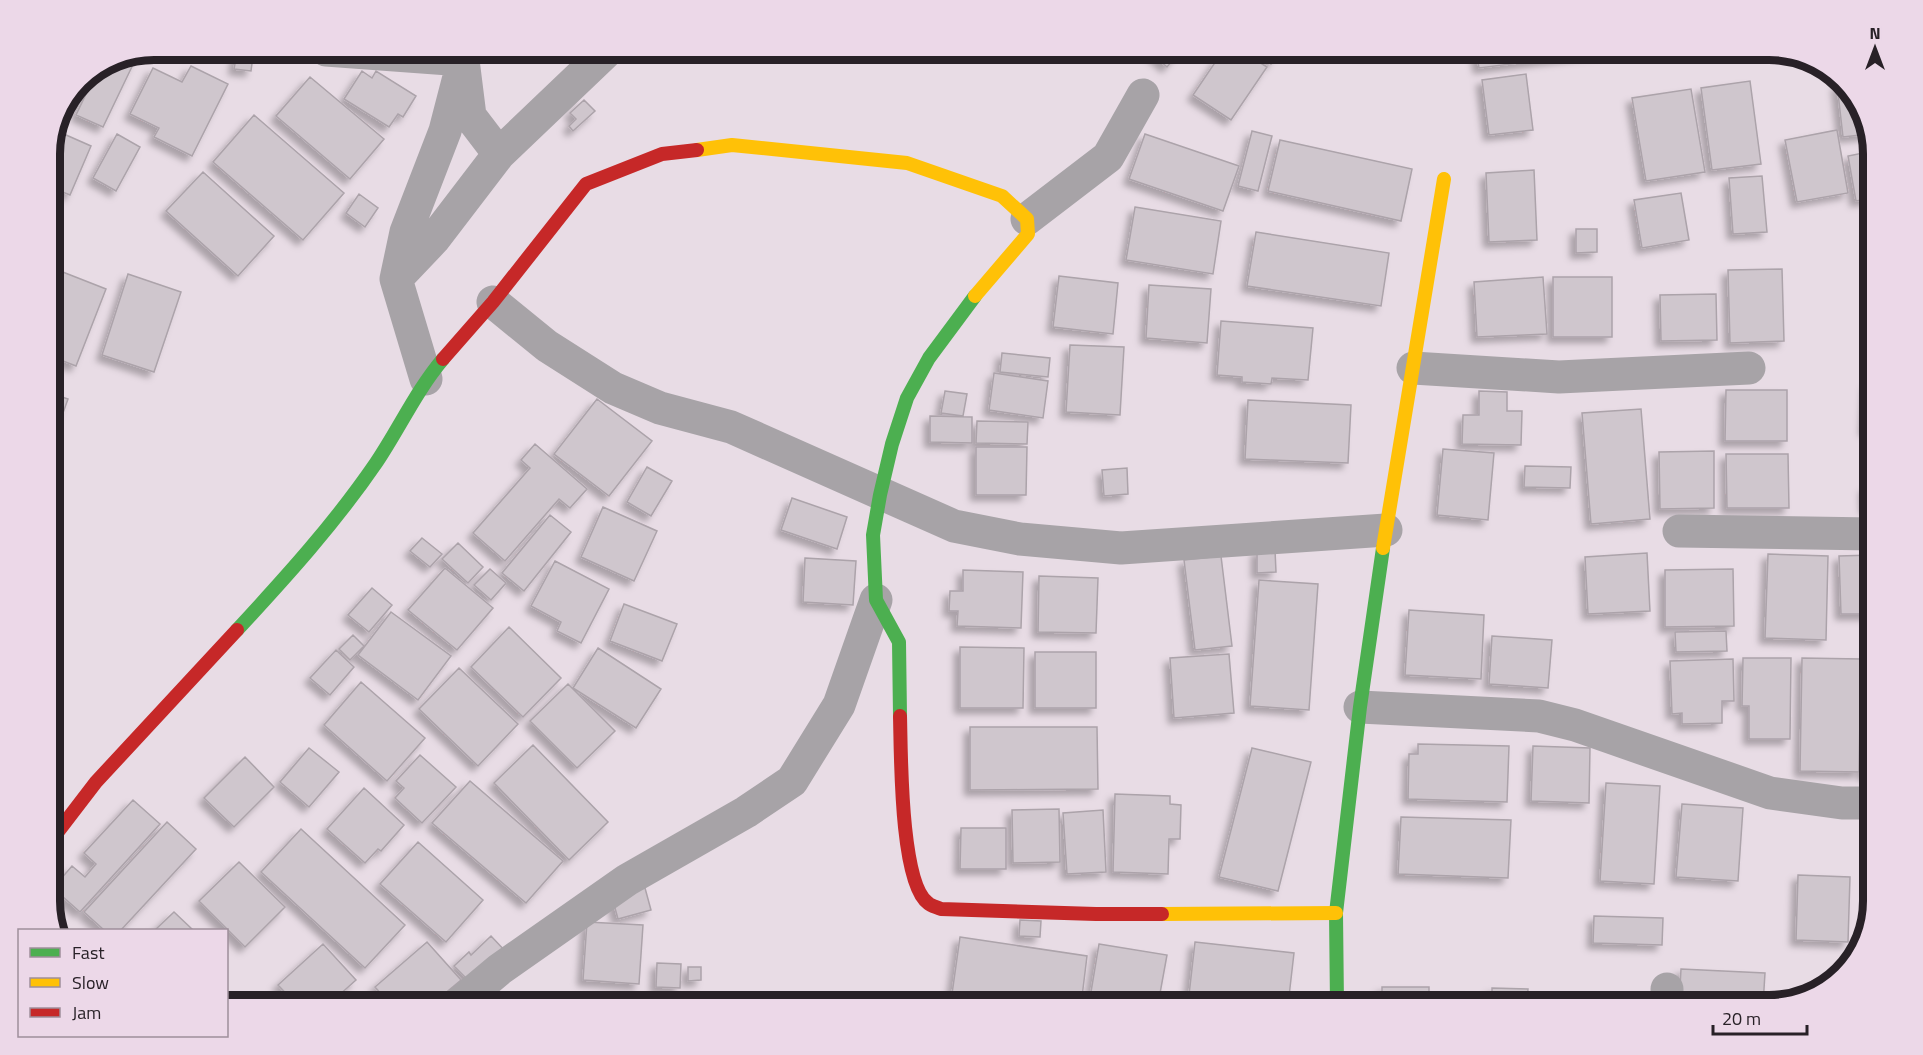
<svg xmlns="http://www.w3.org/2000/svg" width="1923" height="1055" viewBox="0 0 1923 1055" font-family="'Titillium Web',sans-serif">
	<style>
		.building { fill: #cfc6cd; stroke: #aca3aa; stroke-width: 1.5; filter: url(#shadow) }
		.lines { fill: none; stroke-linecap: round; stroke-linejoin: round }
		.street { stroke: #a7a3a7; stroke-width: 33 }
		.fast { stroke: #4caf50; stroke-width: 14 }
		.slow { stroke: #ffc107; stroke-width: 14 }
		.jam { stroke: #c62828; stroke-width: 14 }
		.rim { fill: none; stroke: #282127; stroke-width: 8 }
	</style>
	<defs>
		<filter id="shadow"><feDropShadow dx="-5.5" dy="5.5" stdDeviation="3" flood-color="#0004"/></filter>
	</defs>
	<rect width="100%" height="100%" fill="#e8dce5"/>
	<path class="building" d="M1148,50h34l-15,17z
		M1231,50h9l27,17 -36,53 -38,-25 25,-37 5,4z
		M1244,50h35l-8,14z
		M1361,50h54v1l-54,1z
		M1476,50h128v2l-125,16z
		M139,52l-36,75 -27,-12 23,-48 15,-10z
		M237,53l16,3 -2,15 -17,-2z
		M191,66l37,18 -36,72 -38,-19 5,-9 -29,-14 23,-46 29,14z
		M362,71l10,7 4,-7 40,25 -13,21 -5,-3 -9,13 -45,-28z
		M1526,74l7,56 -44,5 -7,-55z
		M310,77l74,62 -34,40 -74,-63z
		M1750,81l11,83 -49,6 -11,-82z
		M1837,84h5l14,12 13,38 -26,3z
		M1691,89l14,83 -59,9 -14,-83z
		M584,100l11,11 -22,20 -4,-5 7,-7 -6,-6z
		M254,115l90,78 -41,47 -90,-78z
		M1837,130l11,63 -51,9 -12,-62z
		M57,131l34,15 -21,49 -20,-8v-40z
		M1252,131l20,5 -14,55 -20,-5z
		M117,134l23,13 -24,44 -23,-13z
		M1145,134l94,32 -16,45 -94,-32z
		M1280,140l132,29 -11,52 -133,-30z
		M1873,151v47l-17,3 -8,-45z
		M1534,170l3,70 -48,2 -3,-69z
		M203,172l71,64 -36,40 -72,-65z
		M1762,176l5,56 -34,2 -4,-56z
		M1681,193l8,47 -47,8 -8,-48z
		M359,194l19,14 -13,19 -19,-14z
		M1135,207l86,14 -8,53 -87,-14z
		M1576,229h21v23l-21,1z
		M1256,232l133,21 -8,53 -134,-20z
		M50,267l56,22 -30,77 -26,-10z
		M1782,269l2,72 -54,2 -2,-73z
		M128,274l53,18 -27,80 -52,-17z
		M1059,276l59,7 -5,51 -60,-7z
		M1543,277l4,57 -70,3 -3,-55z
		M1553,277h59v60h-59z
		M1149,285l62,4 -4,54 -61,-5z
		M1716,294l1,46 -56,1 -1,-46z
		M1221,321l92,7 -5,52 -36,-2 -1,6 -29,-2v-5l-25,-2z
		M1070,345l54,2 -4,68 -54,-3z
		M1002,353l48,5 -2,19 -48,-5z
		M994,373l54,8 -5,37 -54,-8z
		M1868,383l5,1v46h-8z
		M1726,390h61v51h-62z
		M945,391l22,3 -4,22 -22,-3z
		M1479,391l28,1v19h15l-1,34 -59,-1 1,-29h16z
		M50,393l18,6 -18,50z
		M597,399l55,42 -43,55 -55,-42z
		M1248,400l103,5 -3,58 -103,-4z
		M1641,409l9,110 -59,5 -9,-111z
		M930,416l42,1v26l-42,-1z
		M977,421l51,1 -1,22 -51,-1z
		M535,444l52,45 -17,19 -11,-9 -54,62 -32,-28 57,-65 -9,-8z
		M976,447h51l-1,48h-50z
		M1443,449l51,4 -6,67 -51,-5z
		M1714,451v57l-54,1 -1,-57z
		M1726,454h62l1,54h-62z
		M1525,466l46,1 -1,21 -46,-1z
		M647,467l25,14 -21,35 -24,-14z
		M1127,468l1,26 -24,2 -2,-26z
		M1865,487h8v20l-7,1z
		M792,498l55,19 -10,32 -56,-19z
		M603,507l54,24 -23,50 -53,-24z
		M550,515l21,17 -47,59 -22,-18z
		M422,538l20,16 -12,13 -20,-16z
		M458,543l25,24 -15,16 -26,-24z
		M1257,550h18l1,22 -19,1z
		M1647,553l3,58 -62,3 -3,-57z
		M1768,554l60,2 -2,84 -61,-2z
		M1873,555v20h-3l1,39h-30l-2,-58z
		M1221,556l11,90 -37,4 -11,-90z
		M805,558l51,3 -3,44 -50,-3z
		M555,561l54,28 -28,54 -24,-12 4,-9 -30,-16z
		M445,568l48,40 -36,42 -49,-40z
		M490,569l16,14 -15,17 -17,-15z
		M1733,569l1,57 -69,1v-57z
		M963,570l60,2 -2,56 -64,-2 1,-15h-9l1,-20h13z
		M1039,576l59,2 -2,55 -58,-1z
		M1259,580l59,4 -9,126 -59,-4z
		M372,588l20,17 -23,27 -21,-17z
		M624,604l53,20 -15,37 -52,-20z
		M1409,610l75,5 -3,64 -76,-4z
		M391,612l60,44 -33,44 -60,-45z
		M509,627l52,51 -38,39 -52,-50z
		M1726,631l1,20 -51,1 -1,-20z
		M353,635l11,11 -14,14 -11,-11z
		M1492,636l60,4 -4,48 -59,-4z
		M960,647l64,1 -1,60h-63z
		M598,648l63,41 -25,39 -63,-40z
		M336,650l18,17 -24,28 -20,-17z
		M1035,652h61v56h-61z
		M1229,654l5,59 -60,5 -4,-60z
		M1743,658h48l-1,81h-41v-33h-7z
		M1802,658l59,1 -2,113 -59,-1z
		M1733,659l1,42h-12v22l-40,1v-11l-10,1 -2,-53z
		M1865,665h8v109h-10z
		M459,668l59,56 -40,42 -59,-57z
		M361,682l64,56 -38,43 -63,-56z
		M568,684l47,47 -38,37 -47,-47z
		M970,727h127l1,62 -128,1z
		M1418,744l91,2 -2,56 -99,-3 1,-45h9z
		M533,745l75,77 -39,38 -75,-77z
		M1533,746l57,2 -1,55 -58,-2z
		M309,748l30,24 -30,35 -29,-25z
		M1252,748l59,14 -33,129 -59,-14z
		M420,755l36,32 -34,36 -27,-25 9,-10 -8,-7z
		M245,757l29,30 -40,40 -30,-29z
		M470,781l93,80 -37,42 -94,-80z
		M1606,783l54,3 -6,98 -54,-3z
		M364,788l40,37 -23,26 -3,-2 -13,14 -38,-34z
		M1115,794l55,2v8l11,1 -1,34h-11l-1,35 -55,-2z
		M133,800l27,24 -80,88 -27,-24 19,-22 13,11 11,-13 -12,-11z
		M1682,804l61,4 -5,73 -62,-4z
		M1059,809l1,53 -47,1 -1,-53z
		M1103,810l3,62 -39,2 -4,-61z
		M1401,817l110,3 -3,58 -110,-4z
		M167,822l29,27 -75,81h-17l-20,-18z
		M961,828h45v41h-46z
		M301,829l104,96 -40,43 -104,-96z
		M418,842l65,58 -37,42 -66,-58z
		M239,862l46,45 -40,40 -46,-46z
		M1798,875l52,2 -2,65 -52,-2z
		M645,888l6,22 -33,9 -6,-22z
		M174,912l19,18h-38z
		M1594,916l69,2 -1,27 -69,-2z
		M1020,920l21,1 -1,16 -21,-1z
		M587,922l56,3 -4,59 -56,-4z
		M491,936l16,17 -33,33 -20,-20 15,-14 2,3z
		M960,937l127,19 -6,49h-46l-83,-11z
		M427,942l34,38 -30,25h-40l-16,-18z
		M1195,942l99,11 -6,52 -99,-10z
		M323,944l33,36 -28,25h-31l-19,-20z
		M1099,944l68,11 -8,44 -42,-7 -1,5 -25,-5z
		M657,963l24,1 -1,24 -24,-1z
		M688,967h13v13l-13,1z
		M1681,969l84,4 -2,32h-84z
		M1382,987h47v18h-47z
		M1492,988l36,1 -1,16h-64v-12l29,1z"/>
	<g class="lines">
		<path class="street" d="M326,50l137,10 7,56 29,38
			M1027,219l81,-62 35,-62
			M397,278l37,-39 65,-85 109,-104
			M493,302l54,44 66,42 47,20 71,19 223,99 66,13 101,9 265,-18
			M1413,368l146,9 190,-9
			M426,379l-30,-100 10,-47 39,-101 21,-81
			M1679,531l194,3
			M1360,707l179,9 36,9 195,68 72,10h31
			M1667,989v16
			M457,1005l43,-36 127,-89 119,-68 46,-31 47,-76 37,-105"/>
		<path class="fast" d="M237,630c49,-53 98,-107 139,-167 23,-34 40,-72 67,-104
			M900,716l-1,-74 -23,-42 -3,-65 7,-40 12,-51 15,-46 22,-40 46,-62
			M1337,1005l-1,-92 24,-206 23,-159"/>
		<path class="slow" d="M697,150l35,-5 175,18 95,33 25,23 1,15 -53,62
			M1383,548l61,-369
			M1162,914l174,-1"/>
		<path class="jam" d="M443,359l50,-57 93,-118 76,-30 35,-4
			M900,716c1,35 0,167 28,187 3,3 9,4 13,6l155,5h66
			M50,842l46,-60 141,-152"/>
	</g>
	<path d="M0 0H1923V1055H0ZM154 60H1769A94 94 0 0 1 1863 154V901A94 94 0 0 1 1769 995H154A94 94 0 0 1 60 901V154A94 94 0 0 1 154 60Z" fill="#ecd8e8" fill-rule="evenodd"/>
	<path class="rim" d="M154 60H1769A94 94 0 0 1 1863 154V901A94 94 0 0 1 1769 995H154A94 94 0 0 1 60 901V154A94 94 0 0 1 154 60Z"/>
	<rect x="18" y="929" width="210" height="108" fill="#ecd8e8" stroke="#9e8f9b" stroke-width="1.5"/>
	<rect x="30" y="948" width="30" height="9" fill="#4caf50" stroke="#9e8f9b" stroke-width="1.5"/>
	<text x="72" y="959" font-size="18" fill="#282127">Fast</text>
	<rect x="30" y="978" width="30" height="9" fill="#ffc107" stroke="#9e8f9b" stroke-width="1.5"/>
	<text x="72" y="989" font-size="18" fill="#282127">Slow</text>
	<rect x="30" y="1008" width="30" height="9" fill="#c62828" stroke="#9e8f9b" stroke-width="1.5"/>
	<text x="72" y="1019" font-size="18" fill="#282127">Jam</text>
	<g transform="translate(1875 48)" stroke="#ecd8e8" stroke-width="4.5" paint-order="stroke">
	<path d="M0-4.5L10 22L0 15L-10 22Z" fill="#282127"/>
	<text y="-9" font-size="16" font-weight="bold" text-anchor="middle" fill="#282127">N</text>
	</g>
	<path d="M1713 1025v9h94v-9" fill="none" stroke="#282127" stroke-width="3"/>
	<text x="1722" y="1025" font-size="18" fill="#282127" stroke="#ecd8e8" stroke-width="4.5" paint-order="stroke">20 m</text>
</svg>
